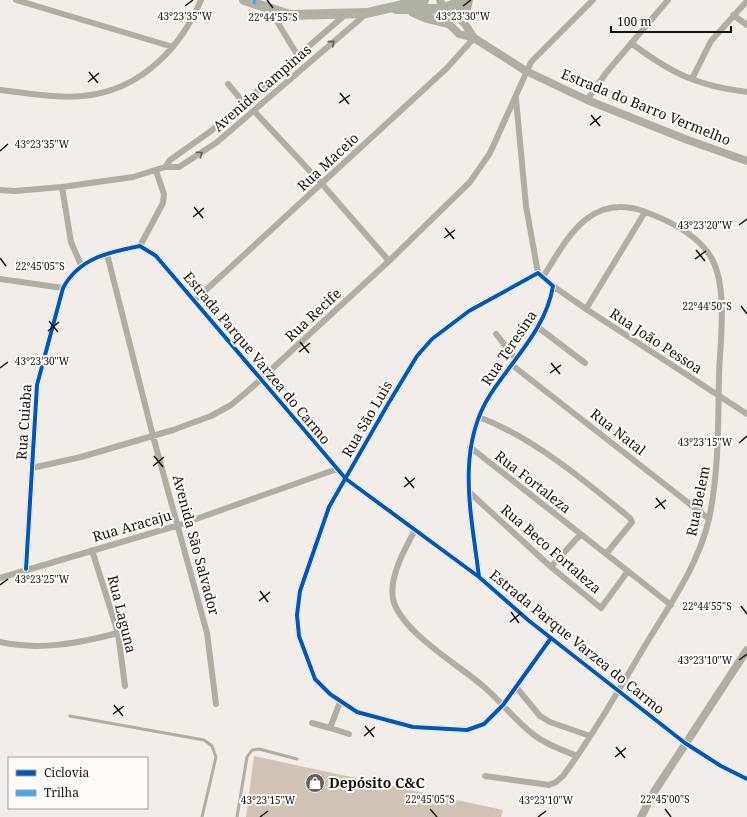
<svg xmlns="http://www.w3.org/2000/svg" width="747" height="817" viewBox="0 0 747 817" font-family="'Noto Serif',serif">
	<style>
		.building { fill: #d0c3b5 }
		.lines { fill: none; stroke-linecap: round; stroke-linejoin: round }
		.service { stroke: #afada4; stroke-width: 3 }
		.minor { stroke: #afada4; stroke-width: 6 }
		.tertiary { stroke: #afada4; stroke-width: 8 }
		.primary { stroke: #b1b0a4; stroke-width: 10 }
		.quiet { stroke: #3fa9f5; stroke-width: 3; stroke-dasharray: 6 3; stroke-linecap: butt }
		.cycleway-casing { stroke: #fffbf8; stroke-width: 6 }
		.cycleway { stroke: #0057b8; stroke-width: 4 }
		.oneway { stroke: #62605a }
		.ticks { fill: none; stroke: #151210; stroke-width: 1.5 }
		.labels { text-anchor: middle; stroke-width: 4; stroke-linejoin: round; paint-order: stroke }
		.street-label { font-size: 14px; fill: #151210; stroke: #fffbf8 }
		.poi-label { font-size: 14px; font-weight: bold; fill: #151210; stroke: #fffbf8; text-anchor: start }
		.ticks-label { font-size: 10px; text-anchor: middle; fill: #151210; stroke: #fffbf8; stroke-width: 4; stroke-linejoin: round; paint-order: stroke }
	</style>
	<rect width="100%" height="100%" fill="#f2ede8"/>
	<path class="building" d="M254,756l249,54 -2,7h-255z"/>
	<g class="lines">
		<path class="service" d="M70,716l134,24 8,6 4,11 -14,60
			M237,817l10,-60 5,-7 7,-1 38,10"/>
		<path class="minor" d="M16,0l157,47
			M270,10l28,46
			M733,15l14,10
			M631,43c40,30 66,43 116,49
			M692,79l19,-38 36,-40
			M228,84l16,19
			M0,90c29,3 62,10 91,5 52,-8 90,-48 110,-95
			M516,99l10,107 12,67
			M587,100l19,-27 62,-73
			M254,111l68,73 67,77
			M165,167l5,-7 41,-29 135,-117
			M62,187l9,55 10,23
			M0,190l15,1 47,-4 71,-10 32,-10h14l37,-24 150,-129
			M140,246l23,-43 1,-9 -8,-23
			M107,254l46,182 54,197 9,71
			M0,279l63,9
			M553,286l33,23 161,105
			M195,300l252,-232 27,-30
			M586,309l59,-97
			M539,328l46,35
			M496,334l20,25
			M512,365l197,154
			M479,417c55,21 106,64 151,101l2,4 -26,32
			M470,447l201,158
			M32,468l49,-11 92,-27 38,-14 20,-11 18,-15 140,-129 81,-79 20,-29 41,-91 62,-62
			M469,492l82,75 50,41 27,-37
			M415,530c-10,19 -26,46 -22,69 7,32 66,66 90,87 18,15 32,35 51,49 13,10 28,15 43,21
			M92,550l26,83 7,53
			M551,567l29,-32
			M26,569l11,-184 26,-97c16,-30 46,-36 77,-42l16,10 190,223 133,98 49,43 157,123 36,23 26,13
			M479,577c-7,-60 -24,-127 11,-182 23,-36 56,-66 63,-109l-15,-13 -69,38 -37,28 -15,17 -29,48 -59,103 -29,84 -3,24 2,21 16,43 15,15 27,18 56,15 54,3 17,-6 19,-19 48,-67
			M0,578l179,-53 158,-56
			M0,642c40,9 79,1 118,-9
			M516,687l24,29 10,6 40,14
			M340,702l-10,26 19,6
			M312,723l18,5
			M485,776l64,9 7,-3 7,-6c33,-45 60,-94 89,-142 23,-37 47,-72 57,-115 10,-48 9,-95 10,-144 1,-33 9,-86 -7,-116 -13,-24 -44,-39 -69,-48 -54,-18 -76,28 -100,66"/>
		<path class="tertiary" d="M440,0l8,23 11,11 15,4 52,33 61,29 98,39 62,22
			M458,0l5,21 11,17
			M641,817l13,-25 93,-142"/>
		<path class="primary" d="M244,0l46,15 77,-2 57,-13
			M396,9h46l23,-9
			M413,12l14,6 21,5
			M463,21l5,-21"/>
		<path class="quiet" d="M254,4l1,-4"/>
		<g class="cycleway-casing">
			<path id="cycleway" d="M26,569l11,-184 26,-97c16,-30 46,-36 77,-42l16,10 190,223 133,98 49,43 157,123 36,23 26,13
				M479,577c-7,-60 -24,-127 11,-182 23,-36 56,-66 63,-109l-15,-13 -69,38 -37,28 -15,17 -29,48 -59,103 -29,84 -3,24 2,21 16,43 15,15 27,18 56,15 54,3 17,-6 19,-19 48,-67"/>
		</g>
		<use href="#cycleway" class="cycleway"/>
	</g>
	<defs><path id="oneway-chevron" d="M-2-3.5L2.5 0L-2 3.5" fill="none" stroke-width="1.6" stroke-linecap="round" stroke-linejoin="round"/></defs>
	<g class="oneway">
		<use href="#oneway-chevron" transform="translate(332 43) rotate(-41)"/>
		<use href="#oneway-chevron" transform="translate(200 154) rotate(-35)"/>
	</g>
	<path class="ticks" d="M267,0l6,8M185,6l8,-6M463,6l8,-6M89,72l9,11M88,82l11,-9M340,93l9,11M339,103l11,-8M591,115l9,11M590,125l11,-9M0,151l8,-7M194,207l9,11M193,217l11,-9M739,225l8,-6M445,228l9,11M444,238l11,-8M696,250l9,11M0,258l6,8M695,259l11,-8M741,306l6,8M49,321l9,11M48,331l11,-9M300,342l9,11M299,352l11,-9M551,363l9,11M0,368l8,-6M550,373l11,-8M739,443l8,-7M154,456l9,11M153,466l11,-9M405,477l9,11M404,487l11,-9M656,498l9,11M655,508l11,-8M0,585l8,-6M260,591l8,11M259,601l11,-9M741,606l6,8M511,612l8,11M510,622l11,-9M739,660l8,-6M114,705l9,11M113,714l11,-8M365,726l9,11M364,736l11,-9M616,747l9,11M615,757l11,-9M430,809l7,8M665,809l6,8M260,817l8,-6M538,817l8,-6"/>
	<defs>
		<g id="shop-disc" transform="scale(1)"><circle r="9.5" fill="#625f5c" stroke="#fffbf8"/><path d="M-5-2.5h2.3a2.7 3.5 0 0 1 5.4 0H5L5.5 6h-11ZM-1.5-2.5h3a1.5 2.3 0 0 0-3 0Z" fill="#fff"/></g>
	</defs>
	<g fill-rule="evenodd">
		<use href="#shop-disc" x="315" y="783"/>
	</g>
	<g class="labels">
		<g class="street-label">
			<text transform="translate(262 88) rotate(-41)" y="5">Avenida Campinas</text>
			<text transform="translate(646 107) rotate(22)" y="5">Estrada do Barro Vermelho</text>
			<text transform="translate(328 162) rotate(-43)" y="5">Rua Maceio</text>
			<text transform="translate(313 315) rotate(-43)" y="5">Rua Recife</text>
			<text transform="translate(656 341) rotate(33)" y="5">Rua João Pessoa</text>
			<text transform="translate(509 348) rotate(-56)" y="5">Rua Teresina</text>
			<text transform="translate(257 358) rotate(50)" y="5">Estrada Parque Varzea do Carmo</text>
			<text transform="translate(367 419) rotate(-60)" y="5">Rua São Luis</text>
			<text transform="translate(24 422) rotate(-86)" y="5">Rua Cuiaba</text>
			<text transform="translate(618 432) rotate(38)" y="5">Rua Natal</text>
			<text transform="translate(533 482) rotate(38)" y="5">Rua Fortaleza</text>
			<text transform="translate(698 501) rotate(-79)" y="5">Rua Belem</text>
			<text transform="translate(132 526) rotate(-16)" y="5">Rua Aracaju</text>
			<text transform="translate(196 545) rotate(75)" y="5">Avenida São Salvador</text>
			<text transform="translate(551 549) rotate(41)" y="5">Rua Beco Fortaleza</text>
			<text transform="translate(122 614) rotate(76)" y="5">Rua Laguna</text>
			<text transform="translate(577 642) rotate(39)" y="5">Estrada Parque Varzea do Carmo</text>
		</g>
		<g class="poi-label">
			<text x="329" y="788">Depósito C&amp;C</text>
		</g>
	</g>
	<g class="ticks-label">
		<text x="185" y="20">43°23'35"W</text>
		<text x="463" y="20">43°23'30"W</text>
		<text x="273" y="21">22°44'55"S</text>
		<text x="42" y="148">43°23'35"W</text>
		<text x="705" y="229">43°23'20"W</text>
		<text x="40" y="270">22°45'05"S</text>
		<text x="707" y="310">22°44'50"S</text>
		<text x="42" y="365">43°23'30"W</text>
		<text x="705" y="446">43°23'15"W</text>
		<text x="42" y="583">43°23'25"W</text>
		<text x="707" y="610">22°44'55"S</text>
		<text x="705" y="664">43°23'10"W</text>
		<text x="430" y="803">22°45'05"S</text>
		<text x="665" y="803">22°45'00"S</text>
		<text x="268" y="804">43°23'15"W</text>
		<text x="546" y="804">43°23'10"W</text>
	</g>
	<rect x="8" y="757" width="140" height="52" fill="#fffbf8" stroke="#a19e9b"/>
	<rect x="16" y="770" width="20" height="6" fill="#0057b8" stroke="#a19e9b"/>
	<text x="44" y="777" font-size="12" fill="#151210">Ciclovia</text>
	<rect x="16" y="790" width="20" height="6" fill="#3fa9f5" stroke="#a19e9b"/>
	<text x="44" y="797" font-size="12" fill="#151210">Trilha</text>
	<path d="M611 26v6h120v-6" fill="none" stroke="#151210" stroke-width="2"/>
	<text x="617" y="26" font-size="12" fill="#151210" stroke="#fffbf8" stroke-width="3" paint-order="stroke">100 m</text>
</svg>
